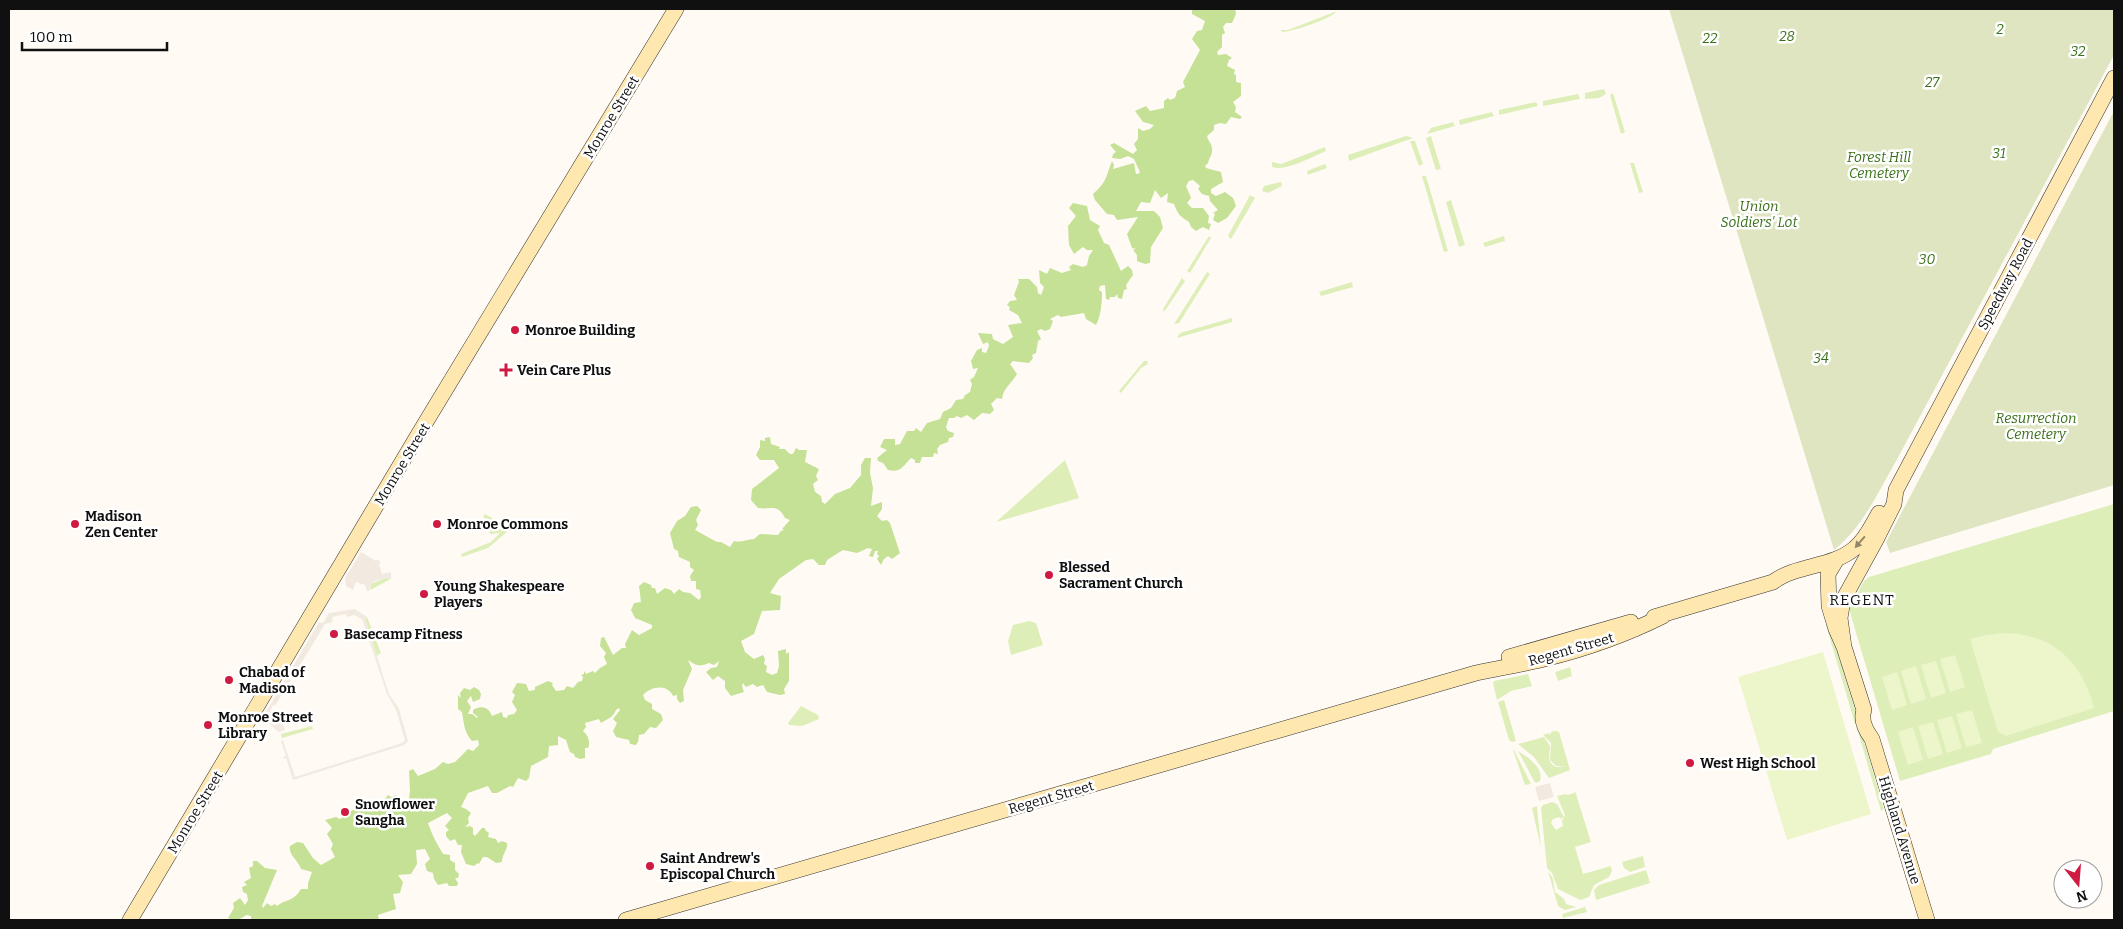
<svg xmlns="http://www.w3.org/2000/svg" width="2123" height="929" viewBox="0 0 2123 929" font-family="Bitter,serif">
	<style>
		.green { fill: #deeeb9 }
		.forest { fill: #c4e196 }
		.cemetery { fill: #dfe5c1 }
		.pitch { fill: #edf5cb }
		.plaza { fill: #f2eae0 }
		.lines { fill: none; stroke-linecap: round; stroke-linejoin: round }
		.secondary-casing { stroke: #323232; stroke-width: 16 }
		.secondary { stroke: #ffe8af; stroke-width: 15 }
		.oneway { fill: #938767 }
		.poi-dot { fill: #cf1a41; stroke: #fff; stroke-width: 2 }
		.labels { text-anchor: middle; stroke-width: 5; stroke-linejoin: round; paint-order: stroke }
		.park-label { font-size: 14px; font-style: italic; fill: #3a7019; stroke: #fff }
		.street-label { font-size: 14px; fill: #101010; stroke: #fff }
		.poi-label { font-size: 14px; font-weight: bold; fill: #101010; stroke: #fff; text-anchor: start }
		.neighbourhood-label { font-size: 15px; letter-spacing: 1px; fill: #101010; stroke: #fff }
	</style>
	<rect width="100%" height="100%" fill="#fffbf4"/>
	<path class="green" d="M1337,11c-6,8 -45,21 -55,21l-1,-2h7z
		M1604,89l2,5 -7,4 -14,1v-6z
		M1613,93l12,39 -4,2 -11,-39z
		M1578,94l2,5 -37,7v-5z
		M1536,102l2,4 -39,9v-5z
		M1492,112l2,4 -34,9 -1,-5z
		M1453,122l2,4 -28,8 4,-6z
		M1406,136l7,2 -64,23 -1,-6z
		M1431,136l10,33 -5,1 -10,-32z
		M1410,141h5l8,23 -4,2z
		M1325,147l1,4c-14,6 -41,21 -54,16v-5l9,2z
		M1630,163h4l9,29 -4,1z
		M1325,164l2,4 -19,7 -1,-4z
		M1422,176h4l22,75 -4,1z
		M1281,182l1,4 -14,7 -6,-2 2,-5z
		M1250,195l5,3 -24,41 -3,-3z
		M1451,200l14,45 -6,2 -13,-45z
		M1209,236l2,2 -21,35 -3,-2z
		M1504,236l1,5 -20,6 -2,-4z
		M1207,272l3,2 -31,49 -5,1z
		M1182,278l3,3 -21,31 -1,-3z
		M1352,282l1,5 -32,9 -2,-4z
		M1232,318v4l-55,16 3,-5z
		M1144,361h3l1,3 -7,4 -20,25 -2,-2z
		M1065,460l14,38 -83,24z
		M2114,504v207l-121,38 -2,5 -91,27 -51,-172 15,-28 5,-4z
		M485,514l17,10 1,4 -3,5 -9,1 -2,-1 3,-5 -3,-2 2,-4 -8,-5z
		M507,526l3,2 -2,3 -20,17 -26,9 -1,-3 30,-12z
		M388,577l1,3 -19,10 1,-6z
		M367,617l14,36 -4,3 -12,-37z
		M1029,621l7,2 7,22 -32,10 -3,-14 5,-16z
		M1826,625h3l30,98 -4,1z
		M1570,667l2,9 -14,5 -3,-9z
		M1528,674l4,12 -21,5 -14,9 -4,-17 1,-2z
		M1504,700l12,41 -4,1 -3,-2 -11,-38z
		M801,706l17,9 1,4 -17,7 -13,-1 -1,-2z
		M312,726l1,3 -31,9 -1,-4z
		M1857,728h3l24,81 -3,2z
		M1555,731l4,1 11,38 -21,8 -15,-21 -16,-13 26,-7 6,9c0,9 -4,16 6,21l10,-1h-10l-6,-6 1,-17 -8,-8 6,-2 1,2 1,-3z
		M1513,750h1l17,34 -6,1z
		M1518,751c10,6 26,17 22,30l-4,2 -2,-2z
		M1575,791l16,51 -16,5 8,27 28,-8 1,5 -3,6 -15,8 -5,12 -9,3 -22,-11 -6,-16 -5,-5 -6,-60 2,-3 9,-3 5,2 7,13 -3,2 -2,-2 -6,2 -2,4 5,7 7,-4 -1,-5 3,-6 -8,-19 9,-2 1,1 7,-2z
		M1537,806l4,42 -9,-40z
		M1643,856l2,11 -15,5 -6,-4 -2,-6z
		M1646,870l4,13 -54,17 -2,-10 5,-5z
		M1548,871l5,8 2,13 9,7 2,5 10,3 -11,3 -7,-4z
		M1585,907l2,5 -24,6 -1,-4z"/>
	<path class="forest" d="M1192,9h43l1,5 -4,9h-6l-3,4 2,6 -3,2v12l-5,5 1,3 8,-1 6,4 -3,2 -2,6 8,4 -1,4 2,1v7l5,1v13l-8,6 3,5 -1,5 7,5 -2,2 -9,-2 -5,7 -6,-1 -6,2v5l-7,6c1,5 5,8 5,12 1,6 -3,10 -4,15l-3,3 1,2 15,4 2,10 -12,7v4l5,3 9,-4 8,6 3,8 -9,12 -9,5 -5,-3 2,-6 -2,-1 5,-3 -8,-9 -1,-5 -7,-2 -4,-5 2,-3 -7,-6 -4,1 -3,5 5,12 -4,5 5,5h11l6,8 -1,7 3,1 -2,6 -6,-3 -7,4 -5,-4 -2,-5c-9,-6 -11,-7 -15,-18l-7,-2 1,-9 -7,5 -6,-8 -5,13 -9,-1 -5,9h18l6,6 3,11 -12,19 -1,16 -5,1 -8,-3v-6l-4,-5 3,-1 -4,-1 -5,-14 11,-17 -21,3 -3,-5 -7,-1 -12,-14 -2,-6c14,-12 13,-18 19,-33l2,4 -1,4 21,-6 2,11h2l2,-2 -6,-13 -6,-3 -8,3 -8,-1 1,-4 3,-2 -6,-7 4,-2 19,11 4,-4 -3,-6 4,-5v-11l5,3 7,-2 4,-4 -11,-3 -8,-11 11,-5 4,5 14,-3v-7l4,-3 2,2 5,-2 2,-7 8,-4 -2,-5 17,-32 -8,-11 5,-8 5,-1 3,-9 -13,-7z
		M1073,203l14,3 3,14 10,6 -2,4 6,13 5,2 12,26 7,-5 4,4 1,5 -7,10 1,4 -3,1 -2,9 -4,-1 -1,-4 -2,3h-5l-1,3 -3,-1 -1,-14 -5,1 -1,4 3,2c0,10 -1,24 -6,33l-10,-6 -2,-6 -23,4 -3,-2 -8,4 3,2 -3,8 -5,2 -4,-2 -4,2 4,8 -3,2 -2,12 -4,2 1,3 -4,5 -16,-2 -3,3 7,10c-5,9 -14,14 -15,25l-5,-1 -6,6 3,6 -4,4 -8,-1 -8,7 -7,-5 -6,3 -4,-2 -3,2h-5l-3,9 2,4 6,2 -1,4 -4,1 -1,4 -8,3 -3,4 1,5 -4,-1 -1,4h-11l-2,6h-5v-3l-4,-2c-8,8 -10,15 -23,12l-5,-7 -5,-2 -1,-3 10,-8 -7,-3 4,-8h11v6l5,-1 7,-13h7l2,-3 5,4 6,-9 13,-4 3,-7 8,-4 5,-8 7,-1 2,-4 5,-3 2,-8 -2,-4 4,-3 4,-9 -5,1 -2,-8 6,-11 5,-2v4l4,1 3,-7 -1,-4 -5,2 -5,-11 14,1 1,5 10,5 10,-7 -5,-12 14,-2 -4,-8 -9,-5 1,-3 -3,-2 3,-4 7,-1 -3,-5 5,-13 -1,-3h11l8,8 1,6 3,2 3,-8 -4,-4 -1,-13 8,4 3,-6 12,5 9,-3 -2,-3 4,-3 10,3 4,-2 2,-9 4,-6h-6l-4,-3 -9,7 -5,-9 -1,-19 8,-10 -7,-8z
		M770,437l1,7 9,3 -1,2h6l5,5h3l3,-6 3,2h8l-2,12 14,7 -3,7 2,4 -5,4 2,8 6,4 1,6 3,2 10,-10 15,-6 11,-13v-10l4,-7h6l-1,15 3,15 -2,18 11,-4v7l-5,7 5,5 5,-1 3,3 10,30 -8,6 -4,-3 -4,3 -3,6 -4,-6 2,-3 -2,-2 1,-3h-3l-2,6 -4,-1 3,-7 -4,-1 -11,5 -14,-3 -16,10 -2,5h-6l-6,-6 -7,1 -27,19 -9,14 11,3 -1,14 -18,1 -8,23 -13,7 4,11 9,7 9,-4 2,4 -1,5 3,2 -1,6 6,3 5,-2 2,-7 -1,-15 8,-2v5l3,-2v29l-5,8 1,5 -5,1 -13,-3 -4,-7 -6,2 -4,-3 -7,3 -3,-4 -1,3 2,6 -13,4 -6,-8v-7l-7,-5 -5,4 -7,-8 5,-4 6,-1 2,-6 -5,4 -5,-2c-9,4 -13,3 -21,-3l4,9 -9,21 1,11 -4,2 -3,-4v-4l-4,1c-6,-12 -21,-10 -30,-1l2,5 7,4v5l9,5 2,6 -7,8 -6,-1 -6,7 -5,1 -1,7 -2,3 -6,-1 -1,-4 -13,-3 -3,-6 4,-8 -4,-4 7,-9 -1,-2 -3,2c-4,9 -8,8 -15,13l-2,-4 -14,4 1,4 -3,4c5,4 8,12 5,17h-3v10l-5,1 -5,-2 -1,-3 -4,-2 -4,-12 -8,-4v9l-9,1 -1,11 -17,9 -2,12 -3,3 -8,-3 -5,9 -3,-1 -13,7h-5l-4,-7 -20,7 -7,14 5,2 5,4 -3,5 1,5 -4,4 5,-1 3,2v6l2,2 7,-8h3v2l4,3 -1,4 8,2 2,4 4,-2 5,2c1,7 -5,11 -5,19l-6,1 -9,-6h-4l-4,7 -1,-1 -4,3 -8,-2 -5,-12 1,-7h-4l-3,-6 -5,2 -4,-5v-4l3,-2 -4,-4 7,-8 -5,-5 -19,10c4,12 9,21 15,31l7,1v5l5,3v7l4,4 -1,4h-3l3,5 -1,3h-8l-2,-3 -9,2 -4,-6 -1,-6 -6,-2 -2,-7 5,-5 -5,-10 -9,1 1,14 -6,10 -13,1 5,7 -3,11 -7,1 3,15 -18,6 1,5h-128v-4l-5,-1c-5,4 -12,7 -18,3l6,-10 -1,-5 7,-5 5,7 3,-5 -1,-6 -4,-2 -1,-5 5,-2 -3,-3 7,-4 -2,-10 4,-2v-5h4l8,7 12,2 -15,36 1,2 4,-5 4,3 4,-2 2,2c11,-8 16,-4 24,-17h7v-6l4,-11 -11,-3c-3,-9 -13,-14 -11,-23l7,-4 6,1 10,15 8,7 14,-8 -4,-8 2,-5 -6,-10 5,-6 -7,-8 11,-3 4,2 17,-12 18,4 13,-16 3,2 5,-2 7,5 6,-1 1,-9 -1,-19 4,-2 5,7 17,-7 8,-7 5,2 7,-2 13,-13 5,2 6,-6 -1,-5 -6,1c-8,-9 -8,-17 -10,-29l-4,-3v-14l3,3 -1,-5 4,-5 6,2 4,-3 5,3 2,4 -1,5 -7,3 -2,-6 -4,5 4,6 -3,7h4l5,4 1,-1 -5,-4v-3c8,-5 16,-3 19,6l10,-4 1,5 4,1 1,-3 6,-1 3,-4 -5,-8 3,-7 -3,-3 5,-9 9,1 3,7 6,-1v-3l13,-6 5,2 -1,2 4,6 8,-1 3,-4 6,2 5,-6 4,-1 1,-4 -2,-2 3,-1v-3l2,3 7,-3 2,2 5,-5 7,-4 -3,-7 2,-4 -6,-7 1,-8 3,-1 9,18 9,-7h4l-1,-4 7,-14 7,5 13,-7v-3l-17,-7 -4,-8 3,-7 7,-1 -2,-16 5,-4 7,3 1,3h3l2,6 8,-6 6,2 3,4 5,-5 4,3 7,1 9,7 2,-3 -1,-7 -4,-1v-8h-5l-1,-5 4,-6 -4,-3v-5l-11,-5 -1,-6 -4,-2 -4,-16 7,-12 8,-5 6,-9 6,-1 4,4 -5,10 2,5 -3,5 22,12h4l9,5 4,-6c8,2 13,-2 20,-2l6,-5 18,1 3,-4 3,-1 -2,-1 8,-9 -5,-2c-8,-15 -13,-8 -27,-10l-7,-8 1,-11 27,-21 -5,-8h-14l-4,-5 4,-8v-7l5,1v-3z"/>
	<path class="cemetery" d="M1669,9h445v46l-219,408c-18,31 -33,65 -61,87z
		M2114,111v374l-224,68 -4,-11z"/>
	<path class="pitch" d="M2004,633c49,1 78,28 90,75l-88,28 -8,-4 -28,-93 17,-4z
		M1823,652l48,162 -84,26 -49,-163z
		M1955,655l10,32 -15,5 -10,-33z
		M1936,661l10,32 -15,5 -10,-33z
		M1916,666l10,33 -15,5 -10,-33z
		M1897,672l10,33 -15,5 -10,-33z
		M1972,710l10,33 -16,4 -10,-33z
		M1952,716l10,32 -15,5 -10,-33z
		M1933,722l10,32 -15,5 -10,-33z
		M1913,727l10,33 -15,5 -10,-33z"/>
	<path class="plaza" d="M361,552l15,9 2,-2 3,4 -2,1 3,10 9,-2v7l-2,1 -1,-3 -12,4 -5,3 -2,7h-2l-2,-6 -9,-3 -3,8 -7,-4 -1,-8z
		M355,609l12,8 -2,2 24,75 10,15 9,32 -4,4 -111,35 -7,-22 -2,1 -1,-2 3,-1 -5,-15 2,-1 12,37 107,-34 3,-3 -9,-30 -9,-16 -25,-75 -8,-4 -7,2 -1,-3 -14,3 1,5 -8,2 -50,82 -2,-1 -3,7 4,3 3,-4 3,2 5,17 -7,2 -12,-12v-8l53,-90 4,1 6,-10z
		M1550,783l4,14 -15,4 -4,-14z"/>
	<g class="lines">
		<g class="secondary-casing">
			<path id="secondary" d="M1837,559l-9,15 1,32 7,23 8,18 20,63c-4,11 2,21 8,29l55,181
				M1654,617l119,-35c24,-18 59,-14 82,-34 11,-9 17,-23 24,-35
				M1844,647l-4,-29 3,-18 33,-60 18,-36 2,-14 218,-412
				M1509,657l122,-35
				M130,920l288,-485 258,-426
				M626,920l850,-247c22,-5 45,-8 68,-14 41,-10 81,-24 119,-43"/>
		</g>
		<use href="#secondary" class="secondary"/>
	</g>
	<defs><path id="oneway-solid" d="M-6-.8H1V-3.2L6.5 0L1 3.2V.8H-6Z" transform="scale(1.25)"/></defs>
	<use class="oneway" href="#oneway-solid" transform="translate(1860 542) rotate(131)"/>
	<g class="poi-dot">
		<circle cx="515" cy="330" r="5"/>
		<path d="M503.5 362.5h5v5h5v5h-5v5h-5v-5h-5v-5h5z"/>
		<circle cx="75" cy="524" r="5"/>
		<circle cx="437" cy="524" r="5"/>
		<circle cx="1049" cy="575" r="5"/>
		<circle cx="424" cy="594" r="5"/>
		<circle cx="334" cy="634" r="5"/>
		<circle cx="229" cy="680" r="5"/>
		<circle cx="208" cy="725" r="5"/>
		<circle cx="1690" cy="763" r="5"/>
		<circle cx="345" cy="812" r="5"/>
		<circle cx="650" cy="866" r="5"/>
	</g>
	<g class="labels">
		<g class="park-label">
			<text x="2000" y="34">2</text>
			<text x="1787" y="41">28</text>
			<text x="1710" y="43">22</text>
			<text x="2078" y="56">32</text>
			<text x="1932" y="87">27</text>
			<text x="1999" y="158">31</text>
			<text x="1879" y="162">Forest Hill<tspan x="1879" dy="16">Cemetery</tspan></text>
			<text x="1759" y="211">Union<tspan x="1759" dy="16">Soldiers' Lot</tspan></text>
			<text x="1927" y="264">30</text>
			<text x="1821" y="363">34</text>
			<text x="2036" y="423">Resurrection<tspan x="2036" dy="16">Cemetery</tspan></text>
		</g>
		<g class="street-label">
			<text transform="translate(611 117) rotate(-59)" y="5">Monroe Street</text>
			<text transform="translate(2005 284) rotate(-62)" y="5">Speedway Road</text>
			<text transform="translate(402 464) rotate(-59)" y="5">Monroe Street</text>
			<text transform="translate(1571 649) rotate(-16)" y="5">Regent Street</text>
			<text transform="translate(1051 797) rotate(-16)" y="5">Regent Street</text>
			<text transform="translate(195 812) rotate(-59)" y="5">Monroe Street</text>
			<text transform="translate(1900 830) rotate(73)" y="5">Highland Avenue</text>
		</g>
		<g class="poi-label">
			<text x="525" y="335">Monroe Building</text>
			<text x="517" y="375">Vein Care Plus</text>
			<text x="85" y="521">Madison<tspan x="85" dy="16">Zen Center</tspan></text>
			<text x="447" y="529">Monroe Commons</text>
			<text x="1059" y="572">Blessed<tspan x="1059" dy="16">Sacrament Church</tspan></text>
			<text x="434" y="591">Young Shakespeare<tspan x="434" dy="16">Players</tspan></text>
			<text x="344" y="639">Basecamp Fitness</text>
			<text x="239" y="677">Chabad of<tspan x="239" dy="16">Madison</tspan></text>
			<text x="218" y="722">Monroe Street<tspan x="218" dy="16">Library</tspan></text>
			<text x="1700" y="768">West High School</text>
			<text x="355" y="809">Snowflower<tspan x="355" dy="16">Sangha</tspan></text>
			<text x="660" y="863">Saint Andrew's<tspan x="660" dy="16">Episcopal Church</tspan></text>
		</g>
		<g class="neighbourhood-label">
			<text x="1862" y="605">REGENT</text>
		</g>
	</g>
	<rect width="2123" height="929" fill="none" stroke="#101010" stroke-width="20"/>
	<g transform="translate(2078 884) rotate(163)"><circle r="24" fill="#ffffff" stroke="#9f9f9f"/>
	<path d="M0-4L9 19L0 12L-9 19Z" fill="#cf1a41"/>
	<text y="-8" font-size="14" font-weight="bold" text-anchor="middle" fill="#101010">N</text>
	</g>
	<path d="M22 42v8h145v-8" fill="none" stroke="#101010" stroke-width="2.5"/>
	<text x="30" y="42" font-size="15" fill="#101010" stroke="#ffffff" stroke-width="4" paint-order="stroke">100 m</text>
</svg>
